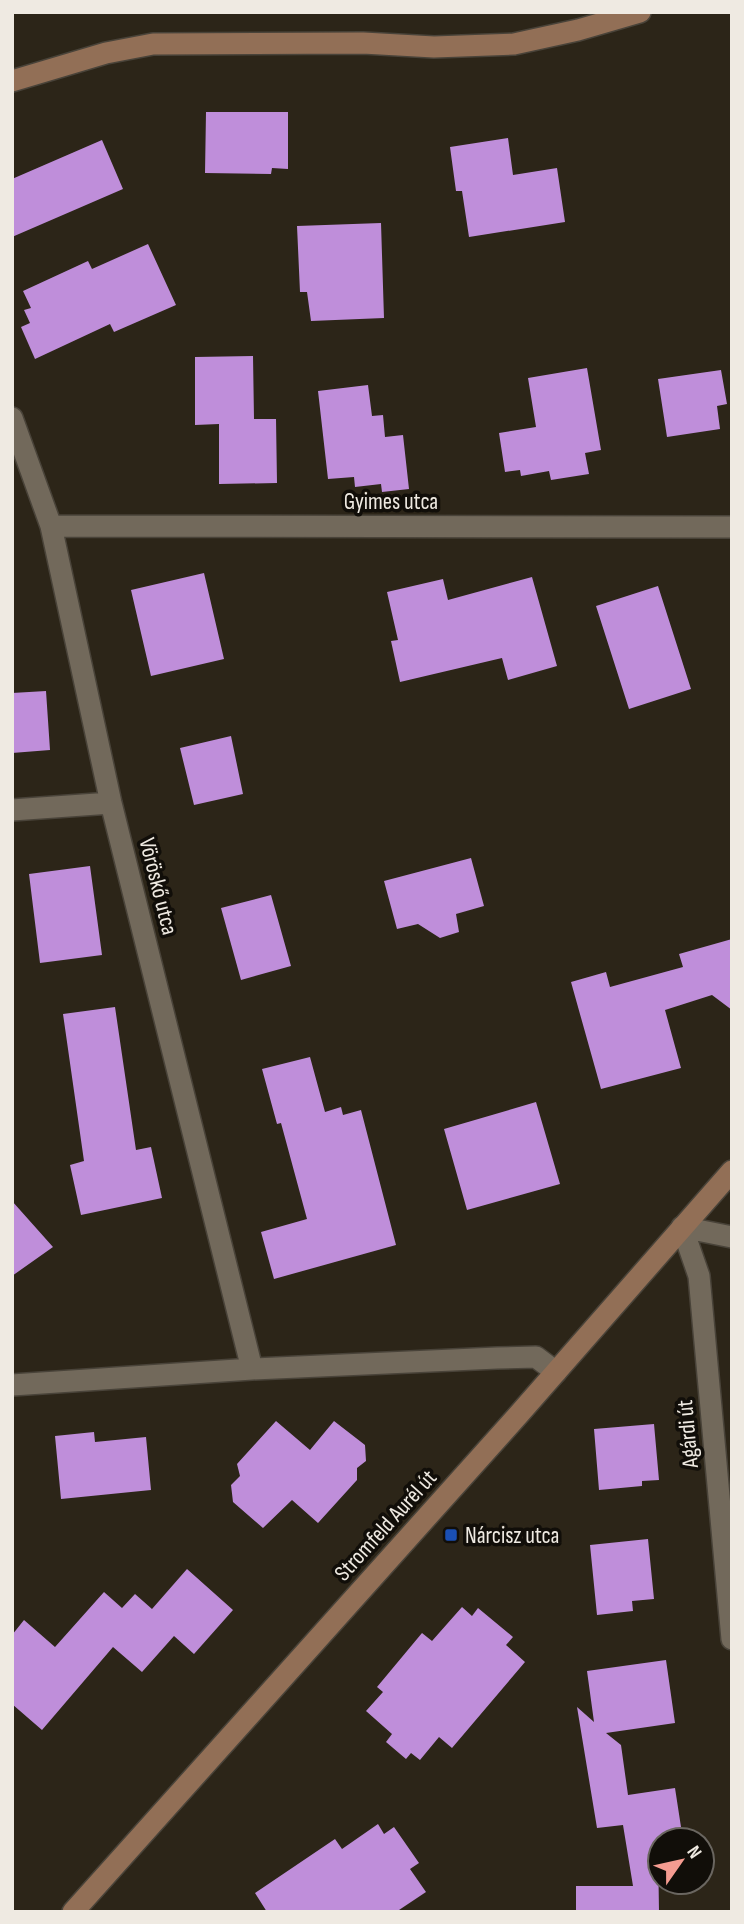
<svg xmlns="http://www.w3.org/2000/svg" width="744" height="1924" viewBox="0 0 744 1924" font-family="'Sofia Sans Condensed',sans-serif">
	<style>
		.building { fill: #bf8eda }
		.lines { fill: none; stroke-linecap: round; stroke-linejoin: round }
		.street-casing { stroke: #494339; stroke-width: 24 }
		.secondary-casing { stroke: #494339; stroke-width: 24 }
		.street { stroke: #72695b; stroke-width: 21 }
		.secondary { stroke: #926f56; stroke-width: 21 }
		.transit-dot { fill: #1a4fb4; stroke: #110e09; stroke-width: 2.5 }
		.labels { text-anchor: middle; stroke-width: 7; stroke-linejoin: round; paint-order: stroke }
		.street-label { font-size: 23px; fill: #efeae2; stroke: #110e09 }
		.poi-label { font-size: 23px; fill: #efeae2; stroke: #110e09; text-anchor: start }
	</style>
	<rect width="100%" height="100%" fill="#2c2518"/>
	<path class="building" d="M206,112h82v57l-16,-1 -1,6 -66,-1z
		M508,138l5,37 44,-7 8,54 -96,15 -7,-46h-6l-6,-44z
		M102,140l21,49 -111,48v-58z
		M381,223l3,95 -73,3 -4,-29h-7l-3,-66z
		M148,244l28,61 -62,27 -4,-8 -75,35 -14,-32 9,-4 -6,-13 7,-2 -8,-17 65,-30 4,8z
		M253,356l1,63h22l1,64 -58,1v-60l-24,1v-68z
		M587,368l14,82 -16,3 4,21 -38,6 -2,-9 -28,5 -1,-6 -15,2 -6,-39 37,-6 -8,-49z
		M721,370l6,34 -10,2 3,23 -53,8 -9,-58z
		M368,385l4,31 11,-1 2,22 18,-2 6,54 -27,3 -1,-8 -26,3 -1,-10 -26,2 -10,-88z
		M204,573l20,86 -73,17 -20,-86z
		M532,577l25,89 -49,14 -6,-22 -102,24 -9,-41 7,-1 -11,-48 56,-13 5,21z
		M658,586l33,103 -62,20 -33,-103z
		M46,691l4,59 -38,3v-60z
		M231,736l12,58 -49,11 -14,-57z
		M471,858l13,48 -28,8 3,18 -19,6 -22,-14 -21,5 -13,-48z
		M90,866l12,89 -62,8 -11,-89z
		M271,895l20,71 -50,14 -20,-72z
		M732,939v71l-20,-15 -47,15 16,58 -80,21 -30,-107 35,-10 4,15 73,-20 -4,-13z
		M115,1007l21,143 15,-3 11,51 -81,17 -11,-50 14,-4 -21,-147z
		M310,1057l15,55 16,-5 2,8 18,-5 35,135 -122,34 -13,-47 46,-13 -26,-96 -4,1 -15,-55z
		M536,1102l24,82 -93,26 -23,-81z
		M12,1201l41,46 -41,29z
		M276,1421l34,29 24,-29 31,24 1,16 -9,7v12l-39,43 -26,-23 -29,28 -30,-26 -2,-17 9,-9 -3,-12z
		M654,1424l5,56 -17,1v5l-43,4 -5,-61z
		M94,1432l1,10 51,-5 5,53 -90,9 -6,-63z
		M648,1539l6,60 -22,2 1,10 -36,4 -7,-70z
		M187,1569l46,41 -39,44 -20,-18 -32,36 -29,-25 -71,83 -30,-26v-69l12,-15 31,27 49,-55 18,16 13,-14 17,15z
		M462,1607l10,9 6,-8 35,29 -7,8 19,17 -73,86 -13,-11 -19,23 -9,-7 -5,6 -20,-17 6,-8 -26,-23 17,-19 -6,-5 45,-54 10,8z
		M666,1660l9,63 -69,10 15,12 7,50 47,-7 8,52h-23l-2,6 1,66h-83v-26h57l-10,-61 -26,3 -20,-121 17,15 -7,-51z
		M378,1824l6,10 10,-7 25,36 -9,6 16,23 -30,20h-129l-12,-19 80,-54 7,10z"/>
	<g class="lines">
		<g class="street-casing">
			<path id="street" d="M12,418l39,108 60,277 141,566
				M51,526l681,1
				M12,810l99,-7
				M682,1227l17,49 33,363
				M682,1227l50,10
				M12,1385l240,-16 245,-11 39,-1 20,15"/>
		</g>
		<g class="secondary-casing">
			<path id="secondary" d="M12,81l94,-28 47,-9 210,-1 71,4 80,-3 64,-14 62,-18
				M73,1912l447,-499 212,-242"/>
		</g>
		<use href="#street" class="street"/>
		<use href="#secondary" class="secondary"/>
	</g>
	<rect class="transit-dot" x="444" y="1528" width="14" height="14" rx="3.5"/>
	<g class="labels">
		<g class="street-label">
			<text x="391" y="509">Gyimes utca</text>
			<text transform="translate(159 886) rotate(76)" y="8">Vöröskő utca</text>
			<text transform="translate(687 1434) rotate(-95)" y="8">Agárdi út</text>
			<text transform="translate(385 1525) rotate(-48)" y="8">Stromfeld Aurél út</text>
		</g>
		<g class="poi-label">
			<text x="465" y="1543">Nárcisz utca</text>
		</g>
	</g>
	<rect width="744" height="1924" fill="none" stroke="#efeae2" stroke-width="28"/>
	<g transform="translate(681 1861) rotate(56)"><circle r="33" fill="#110e09" stroke="#6a6660" stroke-width="2"/>
	<path d="M0-5L12 26L0 18L-12 26Z" fill="#f59c91"/>
	<text y="-10" font-size="19" font-weight="bold" text-anchor="middle" fill="#efeae2">N</text>
	</g>
</svg>
